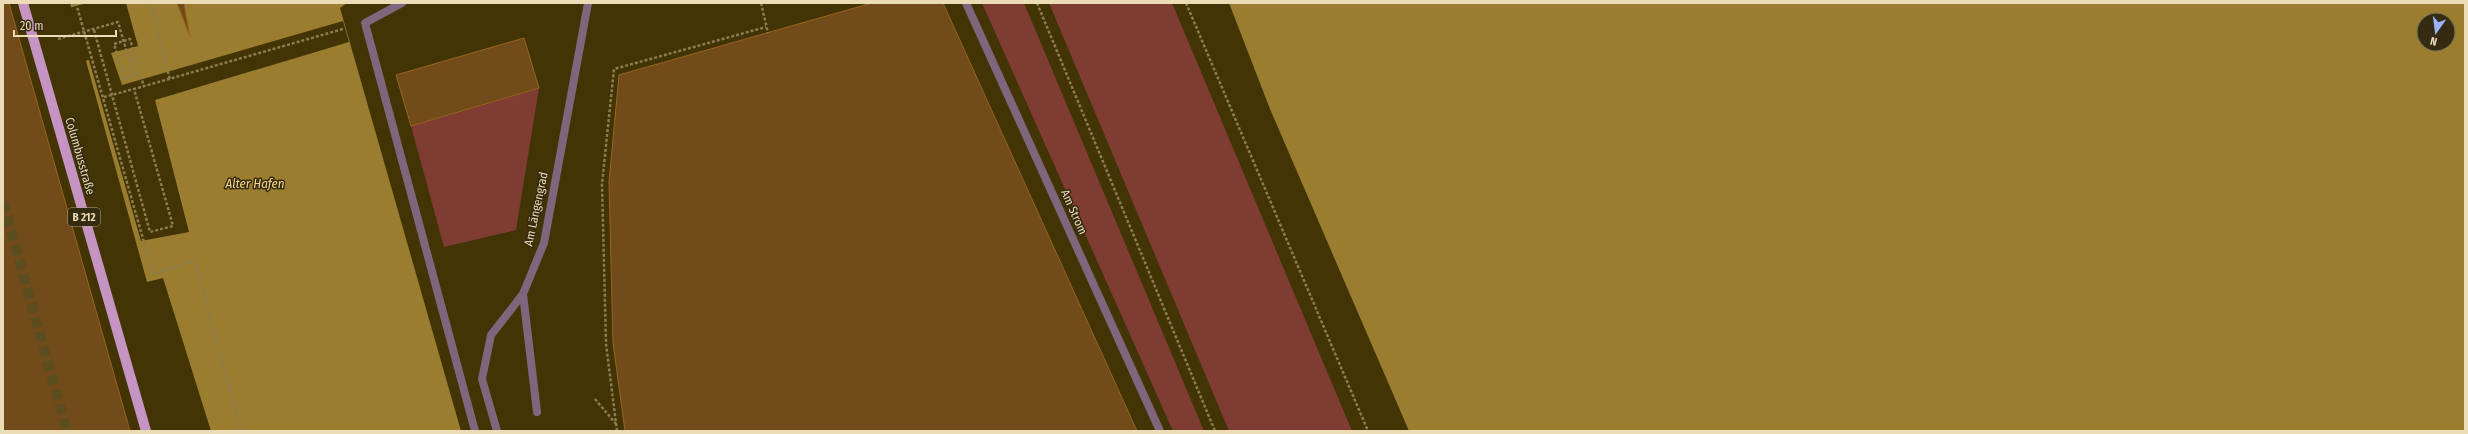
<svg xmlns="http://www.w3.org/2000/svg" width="2468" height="434" viewBox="0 0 2468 434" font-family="'Fira Sans Condensed',sans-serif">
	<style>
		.green { fill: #7e3c33 }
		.water { fill: #9a7d2e; fill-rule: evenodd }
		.pier { fill: #433406 }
		.building { fill: #724b1a; stroke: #98641d }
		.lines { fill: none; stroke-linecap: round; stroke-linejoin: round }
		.primary-tunnel { stroke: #5c4d20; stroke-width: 10; stroke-dasharray: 10 5; stroke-linecap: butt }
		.path { stroke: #8b7c51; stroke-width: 2.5; stroke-dasharray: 3 2; stroke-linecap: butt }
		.lane { stroke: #7f667d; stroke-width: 8 }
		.street { stroke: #7f667d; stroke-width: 8 }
		.primary { stroke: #c694c2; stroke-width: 10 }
		.labels { text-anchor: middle; stroke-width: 3; stroke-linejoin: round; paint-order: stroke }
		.shield { fill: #352b11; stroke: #b4a784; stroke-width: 1 }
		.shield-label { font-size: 11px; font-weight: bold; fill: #ebdcb5 }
		.street-label { font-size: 12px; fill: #ebdcb5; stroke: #352b11 }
		.water-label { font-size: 13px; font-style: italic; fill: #f9da89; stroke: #352b11 }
	</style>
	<rect width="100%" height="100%" fill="#433406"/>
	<path class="green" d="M982,3h42l180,428h-31z
		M1049,3h123l180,428h-123z
		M539,88l-23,142 -72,17 -33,-121z"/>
	<path class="water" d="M70,3h277l-7,5 121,423h-250l-48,-153 -16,4z
		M1229,3h1236v428h-1056l-139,-322zM2424,20h24v24h-24z"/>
	<path class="pier" d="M87,3h39l12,43 -27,7 11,32 221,-64 6,21 -194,58 34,132 -48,9 -52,-181 -6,1 -14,-53z"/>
	<path class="building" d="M3,3h6l121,428h-127z
		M177,3h7l6,34z
		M872,3h71l194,428h-512l-12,-88 -4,-161 10,-107z
		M524,38l15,50 -128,38 -15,-51z"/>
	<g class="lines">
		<path class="primary-tunnel" d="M3,202l64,229"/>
		<path class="path" d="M76,3l77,271 42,-14 46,171
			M151,3l19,77
			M761,3l7,30
			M1037,3l178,428
			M1186,3l182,428
			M94,30l56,202 23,-6 -39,-137 209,-60
			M58,39l60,-17 16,54 -9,3 -11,-35 16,-5 14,48
			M104,97l30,-8
			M595,399l21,25
			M617,431l-11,-87 -4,-160 12,-115 152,-42"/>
		<path class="lane" d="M966,3l194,428"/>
		<path class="street" d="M402,3l-37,20 110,408
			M523,294l14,118
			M497,431l-15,-52 9,-44 32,-41 21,-51 44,-240"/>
		<path class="primary" d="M23,3l123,428"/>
	</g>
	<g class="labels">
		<rect class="shield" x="68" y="208" width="32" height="18" rx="3"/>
		<g class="shield-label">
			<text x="84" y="221">B 212</text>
		</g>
		<g class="street-label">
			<text transform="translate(80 156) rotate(74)" y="4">Columbusstraße</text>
			<text transform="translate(536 209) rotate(-78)" y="4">Am Längengrad</text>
			<text transform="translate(1074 212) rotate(66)" y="4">Am Strom</text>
		</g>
		<g class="water-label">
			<text x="255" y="188">Alter Hafen</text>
		</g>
	</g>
	<rect width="2468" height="434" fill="none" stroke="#ebdcb5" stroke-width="8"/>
	<g transform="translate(2436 32) rotate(194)"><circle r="19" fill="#352b11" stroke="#7e7253"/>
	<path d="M0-3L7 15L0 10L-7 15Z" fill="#9bb4fd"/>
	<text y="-6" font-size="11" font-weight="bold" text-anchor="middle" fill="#ebdcb5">N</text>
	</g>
	<path d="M14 30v6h102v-6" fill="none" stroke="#ebdcb5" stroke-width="2"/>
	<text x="20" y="30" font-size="12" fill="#ebdcb5" stroke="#352b11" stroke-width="3" paint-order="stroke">20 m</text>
</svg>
